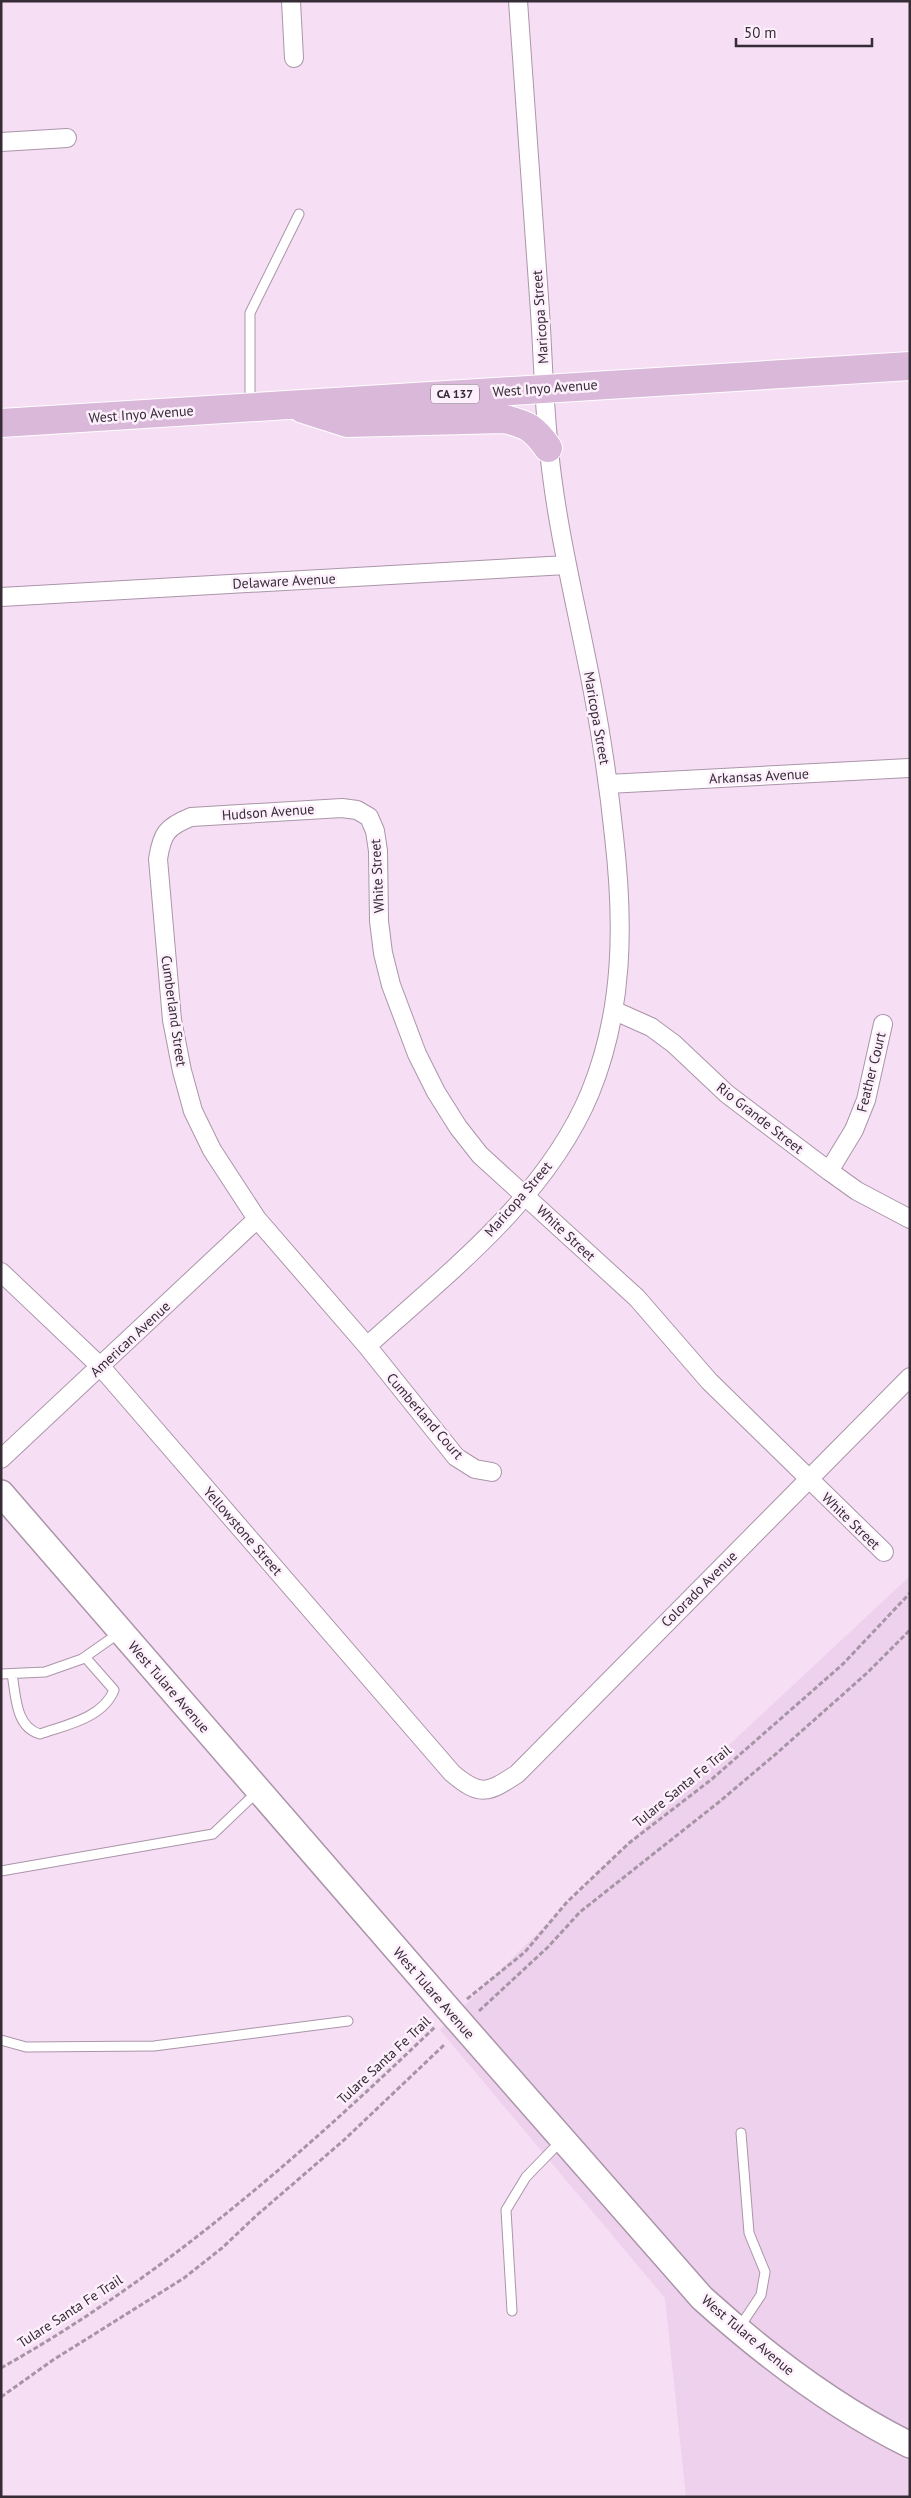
<svg xmlns="http://www.w3.org/2000/svg" width="911" height="2498" viewBox="0 0 911 2498" font-family="'PT Sans',sans-serif">
	<style>
		.built { fill: #eed1ed }
		.lines { fill: none; stroke-linecap: round; stroke-linejoin: round }
		.lane-casing { stroke: #ab95a9; stroke-width: 11 }
		.street-casing { stroke: #ab95a9; stroke-width: 20 }
		.secondary-casing { stroke: #ab95a9; stroke-width: 28 }
		.primary-casing { stroke: #fff; stroke-width: 30 }
		.path { stroke: #a695a5; stroke-width: 3; stroke-dasharray: 5 2.5; stroke-linecap: butt }
		.lane { stroke: #fff; stroke-width: 9 }
		.street { stroke: #fff; stroke-width: 18 }
		.secondary { stroke: #fff; stroke-width: 25 }
		.primary { stroke: #dab8d9; stroke-width: 28 }
		.labels { text-anchor: middle; stroke-width: 5; stroke-linejoin: round; paint-order: stroke }
		.shield { fill: #fdeffc; stroke: #716671; stroke-width: 1 }
		.shield-label { font-size: 12px; font-weight: bold; fill: #352c35 }
		.street-label { font-size: 14px; fill: #352c35; stroke: #fdeffc }
	</style>
	<rect width="100%" height="100%" fill="#f6def4"/>
	<path class="built" d="M910,1576v921h-224l-21,-199 -225,-268 259,-257z"/>
	<g class="lines">
		<g class="lane-casing">
			<path id="lane" d="M250,405v-92l49,-99
				M1,1674l44,-2 37,-13 37,-26
				M12,1674c4,21 3,53 28,60 26,-9 63,-16 74,-44l-29,-33
				M1,1871l212,-37 45,-43
				M1,2040l25,7 128,-1 194,-25
				M512,2311l-6,-101 20,-33 35,-36
				M739,2328l22,-33 4,-23 -16,-39 -8,-100"/>
		</g>
		<g class="street-casing">
			<path id="street" d="M291,1l3,57
				M1,142l66,-4
				M1,597l566,-32
				M608,784l301,-16
				M615,1011l36,16 23,17 53,50 102,77 28,20 53,28
				M829,1171l25,-41 12,-30 17,-76
				M1,1272l100,95 351,406c28,24 36,20 65,1l393,-397
				M367,1346c82,-74 179,-148 223,-253 34,-83 34,-170 24,-257 -5,-48 -12,-96 -21,-144 -15,-80 -36,-160 -44,-242 -5,-46 -6,-92 -9,-138 -8,-103 -15,-207 -22,-311
				M1,1459l256,-240
				M492,1472l-17,-3 -19,-12 -89,-111 -110,-127 -45,-69 -19,-39 -11,-40 -10,-51 -14,-161c4,-25 8,-32 33,-42l151,-9 15,2 12,7 6,14 3,20 1,70 4,32 8,32 26,69 19,38 22,35 22,28 157,143 72,83 175,171"/>
		</g>
		<g class="secondary-casing">
			<path id="secondary" d="M1,1493l450,519 251,286c63,57 131,109 208,147"/>
		</g>
		<g class="primary-casing">
			<path id="primary" d="M303,409l44,14 158,-4c23,6 29,9 43,29
				M1,423l909,-57"/>
		</g>
		<path class="path" d="M467,1999l58,-47 42,-50 62,-59 83,-64 131,-115 67,-71
			M479,2011l69,-64 32,-35 139,-110 58,-49 90,-80 43,-43
			M1,2368c161,-90 303,-215 435,-342
			M1,2397l52,-37 131,-82 38,-30 35,-33 87,-75 100,-95"/>
		<use href="#lane" class="lane"/>
		<use href="#street" class="street"/>
		<use href="#secondary" class="secondary"/>
		<use href="#primary" class="primary"/>
	</g>
	<g class="labels">
		<rect class="shield" x="431" y="384.5" width="48" height="19" rx="4"/>
		<g class="shield-label">
			<text x="455" y="398">CA 137</text>
		</g>
		<g class="street-label">
			<text transform="translate(540 317) rotate(-94)" y="5">Maricopa Street</text>
			<text transform="translate(545 388) rotate(-4)" y="5">West Inyo Avenue</text>
			<text transform="translate(141 414) rotate(-4)" y="5">West Inyo Avenue</text>
			<text transform="translate(284 581) rotate(-3)" y="5">Delaware Avenue</text>
			<text transform="translate(597 718) rotate(80)" y="5">Maricopa Street</text>
			<text transform="translate(759 776) rotate(-3)" y="5">Arkansas Avenue</text>
			<text transform="translate(268 812) rotate(-4)" y="5">Hudson Avenue</text>
			<text transform="translate(377 876) rotate(-93)" y="5">White Street</text>
			<text transform="translate(174 1011) rotate(82)" y="5">Cumberland Street</text>
			<text transform="translate(871 1072) rotate(-76)" y="5">Feather Court</text>
			<text transform="translate(760 1118) rotate(38)" y="5">Rio Grande Street</text>
			<text transform="translate(518 1199) rotate(-49)" y="5">Maricopa Street</text>
			<text transform="translate(566 1233) rotate(43)" y="5">White Street</text>
			<text transform="translate(130 1339) rotate(-43)" y="5">American Avenue</text>
			<text transform="translate(425 1416) rotate(49)" y="5">Cumberland Court</text>
			<text transform="translate(851 1521) rotate(44)" y="5">White Street</text>
			<text transform="translate(243 1531) rotate(49)" y="5">Yellowstone Street</text>
			<text transform="translate(699 1589) rotate(-45)" y="5">Colorado Avenue</text>
			<text transform="translate(169 1687) rotate(49)" y="5">West Tulare Avenue</text>
			<text transform="translate(682 1786) rotate(-39)" y="5">Tulare Santa Fe Trail</text>
			<text transform="translate(434 1993) rotate(49)" y="5">West Tulare Avenue</text>
			<text transform="translate(384 2060) rotate(-43)" y="5">Tulare Santa Fe Trail</text>
			<text transform="translate(70 2311) rotate(-33)" y="5">Tulare Santa Fe Trail</text>
			<text transform="translate(748 2335) rotate(40)" y="5">West Tulare Avenue</text>
		</g>
	</g>
	<rect width="911" height="2498" fill="none" stroke="#352c35" stroke-width="5"/>
	<path d="M736 38v8h136v-8" fill="none" stroke="#352c35" stroke-width="2.5"/>
	<text x="744" y="38" font-size="15" fill="#352c35" stroke="#fdeffc" stroke-width="4" paint-order="stroke">50 m</text>
</svg>
